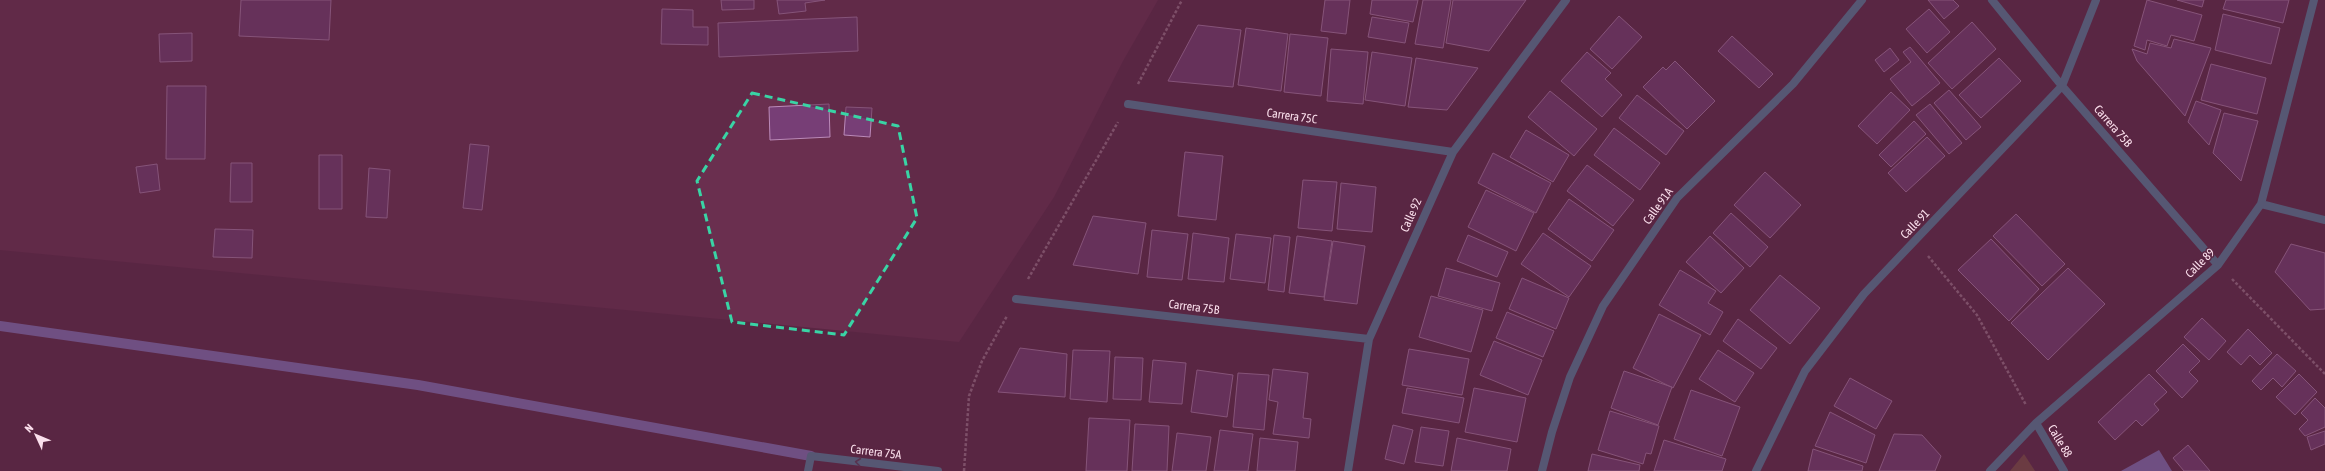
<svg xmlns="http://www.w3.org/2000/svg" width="2325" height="471" viewBox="0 0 2325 471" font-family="'Asap Condensed',sans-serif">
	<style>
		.built { fill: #6a2f4f }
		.green { fill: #815640 }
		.water { fill: #8a82ce }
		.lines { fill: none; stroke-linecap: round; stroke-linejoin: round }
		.stream { stroke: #8a82ce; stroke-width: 10 }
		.building { fill: #773e76; stroke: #bb8ab9 }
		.path { stroke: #a88095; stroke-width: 2.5; stroke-dasharray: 3 2; stroke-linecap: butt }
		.minor { stroke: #5392ad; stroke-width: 8 }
		.oneway { stroke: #58415e }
		.marked { fill: none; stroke: #39d4a5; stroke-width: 3; stroke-dasharray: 8 5; stroke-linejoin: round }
		.labels { text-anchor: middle; stroke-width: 3; stroke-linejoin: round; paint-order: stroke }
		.street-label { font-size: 12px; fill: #fbe0ed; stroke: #5a2643 }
	</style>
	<rect width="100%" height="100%" fill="#5a2643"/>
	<path class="built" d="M0,0h1158l-35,61 -69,136 -95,145 -959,-92z"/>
	<path class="green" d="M2024,454l11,17h-25z"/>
	<path class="water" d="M2159,450l13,21h-51z"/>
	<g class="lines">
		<path class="stream" d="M0,326l418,59 393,71"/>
	</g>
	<path class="building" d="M241,0h90l-2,40 -90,-4z
		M721,0h33v9l-32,1z
		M777,0h48l-20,3 1,8 -27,3z
		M1325,0h25l-4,34 -25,-3z
		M1372,0h46l-5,22 -43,-8z
		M1423,0h28l-8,48 -28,-4z
		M1453,0h73l-37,51 -43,-8z
		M1928,0h25l6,6 -15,13z
		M2147,0l55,15 -8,26 -23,-6 -4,11 -20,-6 -2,10 -11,-4z
		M2177,0h27l-2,7z
		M2226,0h63l-6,23 -60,-14z
		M662,9l31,1v17h15v18l-47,-1z
		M1929,9l21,23 -23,21 -21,-24z
		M2223,14l57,14 -9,36 -56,-14z
		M1619,16l23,21 -30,32 -22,-20z
		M857,17l1,34 -139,6 -1,-34z
		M1372,17l37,6 -4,20 -37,-6z
		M1972,22l24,27 -44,40 -24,-26z
		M1198,25l43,5 -8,57 -65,-6z
		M1246,28l42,6 -7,57 -43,-6z
		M192,33v28l-32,1 -1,-28z
		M1290,34l38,4 -7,58 -37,-4z
		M1732,36l41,38 -14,14 -41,-37z
		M2174,39l37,9 -26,68 -48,-55 -5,-12 15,5 3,-11 21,5z
		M1910,47l30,36 -28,23 -22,-27 21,-17 -8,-10z
		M1890,48l9,12 -15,12 -9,-12z
		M1331,49l37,3 -5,52 -36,-3z
		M1372,52l40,6 -7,48 -40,-6z
		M1587,52l24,21 -6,6 17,16 -20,22 -41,-36z
		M1416,58l62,10 -31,42 -39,-3z
		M1999,58l22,23 -40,37 -22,-23z
		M1675,61l40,40 -28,28 -44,-42 20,-20 3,3z
		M2211,64l55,14 -9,36 -56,-14z
		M167,86h39l-1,73h-39z
		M1949,90l32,37 -15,13 -32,-37z
		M1550,91l47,38 -23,27 -46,-39z
		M1891,92l19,18 -33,34 -19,-18z
		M1637,95l47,36 -18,24 -47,-37z
		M2196,101l25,9 -12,35 -21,-23z
		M829,104l1,33 -60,3 -1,-33z
		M1930,104l32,39 -13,11 -33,-39z
		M846,107l26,1 -2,29 -26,-2z
		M2224,113l34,8 -17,60 -28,-28z
		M1914,121l12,13 -35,33 -12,-12z
		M1614,128l46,35 -20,27 -46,-35z
		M1526,130l43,25 -16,27 -43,-25z
		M1927,137l18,19 -39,36 -18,-19z
		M470,144l19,2 -7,64 -19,-2z
		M1185,152l38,4 -7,64 -38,-4z
		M1493,153l58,30 -15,30 -58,-30z
		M319,155h23v54h-23z
		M231,163h21v39h-22z
		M157,164l3,26 -20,3 -4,-26z
		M1587,165l47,35 -21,26 -46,-35z
		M369,168l21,2 -3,48 -21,-1z
		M1765,172l36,33 -31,33 -36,-33z
		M1303,180l34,2 -5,49 -34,-3z
		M1341,183l35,4 -4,45 -35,-3z
		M1486,190l48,23 -18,38 -48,-24z
		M1569,199l45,31 -22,31 -44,-32z
		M1731,213l37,34 -18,20 -37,-34z
		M2016,214l49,50 -23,22 -49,-50z
		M1093,216l53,7 -8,51 -65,-9z
		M215,229l38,1 -1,28 -39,-1z
		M1152,230l36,4 -6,46 -35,-3z
		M1193,233l36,5 -5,44 -36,-3z
		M1543,233l48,33 -22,31 -48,-33z
		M1236,234l35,4 -6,45 -35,-4z
		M1274,235l16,2 -6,55 -16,-2z
		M1468,235l40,17 -11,25 -40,-16z
		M1297,236l35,5 -8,56 -35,-4z
		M1710,236l34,32 -23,25 -35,-31z
		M1991,239l48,50 -30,32 -51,-51z
		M1333,241l32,5 -8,58 -33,-4z
		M2291,244l34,9v56l-15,1 -35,-38z
		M1446,268l54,15 -8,28 -54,-15z
		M2068,268l37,36 -57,56 -37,-37z
		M1680,270l36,21 -8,12 15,9 -13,23 -51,-30z
		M1780,275l40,33 -30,36 -40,-34z
		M1522,278l47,20 -13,31 -47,-20z
		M1431,296l52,14 -12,42 -52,-15z
		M1507,312l47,19 -11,26 -47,-19z
		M1659,314l42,21 -28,53 -40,-20z
		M2202,318l24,23 -17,19 -25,-23z
		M1738,319l39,29 -16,21 -38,-28z
		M2248,329l24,24 -12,12 -10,-10 -9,10 -14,-13z
		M1494,341l48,19 -14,35 -48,-20z
		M2183,344l17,17 -11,11 9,9 -16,17 -26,-27z
		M1020,348l47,6 -2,43 -67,-5z
		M1409,349l60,10 -7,36 -60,-10z
		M1073,350l37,1 -3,51 -37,-3z
		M1718,350l36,23 -19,29 -36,-23z
		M2277,354l19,17 -14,16 -9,-9 -12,12 -9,-9z
		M1115,357l28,1 -2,42 -28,-1z
		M1153,360l33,3 -4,41 -33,-2z
		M1273,369l35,4 -5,45 8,1 -2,19 -36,-4 5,-32 -9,-2z
		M1197,370l36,5 -6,42 -36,-5z
		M1624,371l48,16 -14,38 -47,-17z
		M1238,373l31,2 -5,55 -31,-3z
		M2149,374l18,18 -13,12 5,6 -17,16 -6,-6 -21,20 -17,-18z
		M2299,374l18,18 -22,23 -19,-18z
		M1850,378l42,23 -16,28 -42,-23z
		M1407,388l57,10 -5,25 -57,-10z
		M1474,388l52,10 -9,44 -52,-10z
		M1691,390l49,17 -18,49 -48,-17z
		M2315,398l10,10v19l-20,9 -6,-7 9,-9 -7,-7z
		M1610,411l49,15 -8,28 -5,-1 -3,11 -45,-14z
		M1830,412l45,23 -9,28 -51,-17z
		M1089,418l41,2 -3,51h-41z
		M1135,424l34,2 -2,45h-35z
		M1393,425l20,5 -9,34 -19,-5z
		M1421,427l28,4 -6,35 -28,-4z
		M1220,430l33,4 -5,37h-34z
		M2325,431v13l-14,6 -4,-13z
		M1177,433l34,4 -5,34h-34z
		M1894,434l28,1 19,21 -6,15h-56z
		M1260,438l38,4 -3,29h-38z
		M1457,438l54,11 -4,22h-56z
		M1664,440l62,19 -4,12h-68z
		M2188,445l22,26h-26l-11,-13z
		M1813,449l50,17 -1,5h-54z
		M1592,454l48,11 -1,6h-51z"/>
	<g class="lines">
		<path class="path" d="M1138,84l44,-84
			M1928,256l49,59 49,90
			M1028,279l90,-157
			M2232,279l93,95
			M964,471l5,-75 13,-35 25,-45"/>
		<path class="minor" d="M1992,0l70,86 156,179
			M1128,104l325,48
			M2261,204l64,16
			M1016,299l353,40
			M2036,423l28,48
			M808,471l3,-15 127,15
			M1348,471l21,-132 84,-187 113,-152
			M1542,471l10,-39 18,-55 33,-71 74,-108 116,-114 69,-84
			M1756,471l49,-100 59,-77 198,-208 34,-86
			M1990,471l46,-48 182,-158 43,-61 53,-204"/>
	</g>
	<defs><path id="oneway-chevron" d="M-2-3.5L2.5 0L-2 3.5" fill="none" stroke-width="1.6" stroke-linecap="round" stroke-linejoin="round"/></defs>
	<use class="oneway" href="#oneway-chevron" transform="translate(858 462) rotate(-173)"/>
	<path d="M0 0H2325V471H0ZM752,93l146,33 19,92 -73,117 -112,-13 -35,-141z" fill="#5a2643" fill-opacity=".55" fill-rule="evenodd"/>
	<path class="marked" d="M752,93l146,33 19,92 -73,117 -112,-13 -35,-141z"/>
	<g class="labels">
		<g class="street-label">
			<text transform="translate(1292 116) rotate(8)" y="4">Carrera 75C</text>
			<text transform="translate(2113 126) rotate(49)" y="4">Carrera 75B</text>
			<text transform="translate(1658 206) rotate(-54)" y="4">Calle 91A</text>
			<text transform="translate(1411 215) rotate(-66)" y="4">Calle 92</text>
			<text transform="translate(1915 224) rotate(-46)" y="4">Calle 91</text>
			<text transform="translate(2200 263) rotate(-45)" y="4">Calle 89</text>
			<text transform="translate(1194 307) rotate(7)" y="4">Carrera 75B</text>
			<text transform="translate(2060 441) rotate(59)" y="4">Calle 88</text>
			<text transform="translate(876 452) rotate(7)" y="4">Carrera 75A</text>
		</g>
	</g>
	<g transform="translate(36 435) rotate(314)" stroke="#5a2643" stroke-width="3" paint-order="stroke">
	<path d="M0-3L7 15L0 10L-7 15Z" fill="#fbe0ed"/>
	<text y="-6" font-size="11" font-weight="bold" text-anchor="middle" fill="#fbe0ed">N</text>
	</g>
</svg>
